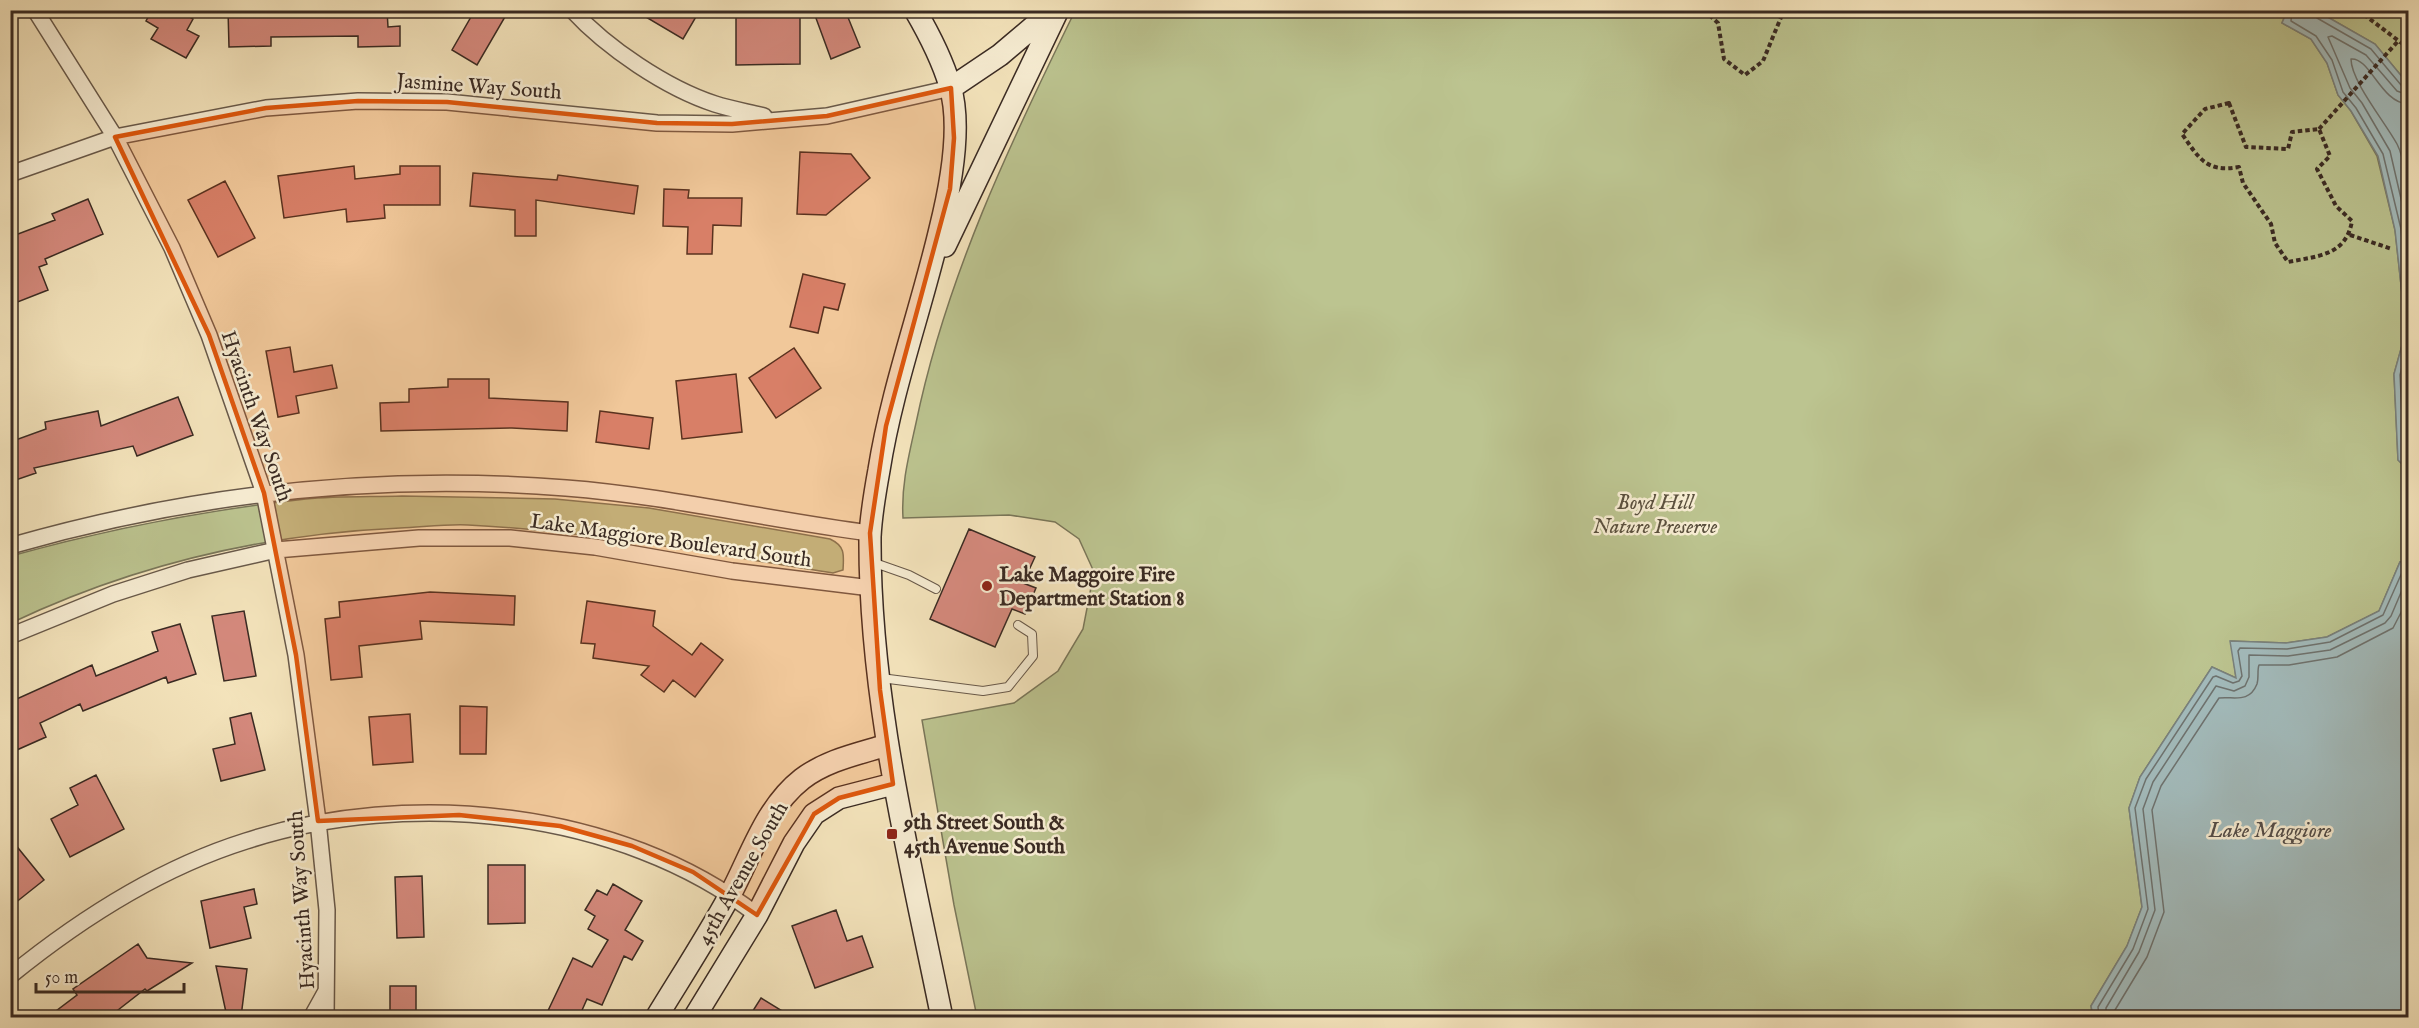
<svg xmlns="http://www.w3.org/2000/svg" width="2419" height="1028" viewBox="0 0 2419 1028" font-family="'IM FELL English',serif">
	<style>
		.green { fill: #bcc490; stroke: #7a775a; stroke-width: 1.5 }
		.water { fill: #a3bcbd; stroke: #79827f; stroke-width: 1.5 }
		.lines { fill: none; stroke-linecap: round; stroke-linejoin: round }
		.shore { stroke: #6e7370; stroke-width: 1.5 }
		.building { fill: #d68a7e; stroke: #392a23; stroke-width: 1.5 }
		.lane-casing { stroke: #68594a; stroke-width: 10 }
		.street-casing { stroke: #68594a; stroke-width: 18 }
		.secondary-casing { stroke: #392a23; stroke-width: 24 }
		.path { stroke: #392a23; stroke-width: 4; stroke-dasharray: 4.5 3; stroke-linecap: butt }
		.lane { stroke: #f8eed4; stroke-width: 8 }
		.street { stroke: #f8eed4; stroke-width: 15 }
		.secondary { stroke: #f8eed4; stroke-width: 21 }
		.marked { fill: #df570d; fill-opacity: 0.2; stroke: #df570d; stroke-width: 4.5; stroke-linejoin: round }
		.poi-dot { fill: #8f2418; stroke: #f8eed4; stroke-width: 2 }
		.labels { text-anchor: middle; stroke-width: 5; stroke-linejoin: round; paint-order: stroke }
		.street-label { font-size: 21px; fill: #392a23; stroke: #f8eed4 }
		.park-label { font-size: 21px; font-style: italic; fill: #5a503e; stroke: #f8eed4 }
		.poi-label { font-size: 21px; font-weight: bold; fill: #392a23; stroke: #f8eed4; text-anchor: start }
		.water-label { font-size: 22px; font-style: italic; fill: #544e4a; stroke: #f8eed4 }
	</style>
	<rect width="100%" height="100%" fill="#f5e5bd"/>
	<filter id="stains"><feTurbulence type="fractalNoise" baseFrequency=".00333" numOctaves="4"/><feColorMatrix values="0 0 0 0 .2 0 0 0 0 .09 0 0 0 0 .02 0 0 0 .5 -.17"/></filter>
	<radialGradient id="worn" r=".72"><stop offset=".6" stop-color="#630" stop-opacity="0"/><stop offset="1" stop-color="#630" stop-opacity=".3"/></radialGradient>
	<path class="green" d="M1075,11h1212l-5,12 29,16 16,24 11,32 13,16 26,45 18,74 11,101 -12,43 4,86 10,10v90l-8,2 -21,49 -52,26 -41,6 -55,-2 5,37 -24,-11 -72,110 -11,31 13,99 -15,39 -36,60 2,11h-1116l-23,-112 -32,-185 92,-17 44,-32 25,-42 11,-57 -15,-33 -24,-17 -46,-7 -106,3c-2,-33 6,-63 13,-95 30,-145 94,-280 159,-412z
		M2317,11h91v73l-33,-40z
		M402,496l153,3 94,9 181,31c15,7 14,15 13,31l-10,3c-121,-19 -242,-42 -365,-48 -22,-1 -45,2 -68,3 -134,6 -267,37 -389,95v-67c97,-27 195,-46 295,-57 32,-3 65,-2 96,-3z"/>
	<path class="water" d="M2287,11h30l58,33 33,40v386l-10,-10 -4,-86 12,-43 -11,-101 -17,-74 -27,-45 -13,-16 -11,-32 -16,-24 -29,-16z
		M2408,560v457h-315l-2,-11 36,-60 15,-39 -13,-99 11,-31 72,-110 24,11 -6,-37 56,2 41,-6 52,-26 21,-49z"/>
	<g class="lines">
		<path class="shore" d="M2292,10l-1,11 25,15 16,24 11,32 13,16 27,46 18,75 7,72
			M2314,10l3,8 54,31 30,36 7,2
			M2408,95l-11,-4 -31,-36 -34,-19 -4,1 22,51 12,15 28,48 18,78
			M2408,104c-27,-1 -38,-47 -57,-45 0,22 34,63 46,85 7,13 8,31 11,45
			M2408,343l-8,32 4,81 4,5
			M2099,1018l-1,-11 35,-58 15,-40 -13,-101 11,-29 67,-102 3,-1 17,7 6,-2 3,-5 -4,-25 2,-3 47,1 43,-7 53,-27 21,-47 4,-2
			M2106,1018v-10l33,-56 16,-42 -12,-101 10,-27 63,-96 18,5 11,-5 4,-9v-22l39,1 42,-6 55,-27 6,-7 17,-40
			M2116,1018l-1,-8 32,-53 17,-45 -12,-102 9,-24 58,-88c14,-2 30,6 38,-14 2,-7 0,-14 2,-19h30l48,-8 56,-29 15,-29"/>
	</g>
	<path class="building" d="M152,10h26l15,9 -6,11 12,6 -13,22 -35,-19 7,-11 -12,-7z
		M228,10h159l1,17 12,-1v20l-42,1v-11l-87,1v9l-42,1z
		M475,10h34l-32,55 -25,-15z
		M634,10h66l-17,29z
		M736,10h64v54l-64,1z
		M813,10h32l15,37 -29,12z
		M800,152l51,2 19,24 -44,37 -29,-1z
		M354,166l1,13 45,-5v-8h40v39h-56l1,13 -38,4 -1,-13 -62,9 -6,-42z
		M473,173l84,7 1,-5 80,11 -4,28 -98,-14v36h-21v-26l-45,-4z
		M225,181l30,57 -37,19 -30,-57z
		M664,189l25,1 -1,8h54l-1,28 -28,-1 -1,29h-25l1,-27 -25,-1z
		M88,199l15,35 -58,25 2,5 -8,3 9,23 -38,15v-68l45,-17 -3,-6z
		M803,274l42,10 -7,26 -14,-3 -6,26 -28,-6z
		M290,347l4,25 38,-7 5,23 -41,8 3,17 -21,4 -12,-66z
		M794,348l27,40 -45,30 -27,-40z
		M736,374l6,58 -60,7 -6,-58z
		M448,379h41v19l79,4 -1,29 -55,-3 -131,3 -1,-28 29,-1v-13l39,-2z
		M178,397l15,38 -56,21 -4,-10 -99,22 2,5 -26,9v-40l36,-13 -1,-7 53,-11 3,15z
		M600,411l53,7 -4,31 -53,-7z
		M969,529l66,28 -12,26 13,5 -11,26 -13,-5 -17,38 -65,-28z
		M430,592l85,4 -1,29 -94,-4 2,18 -63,7 3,31 -31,3 -6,-61 15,-2 -1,-15z
		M587,601l68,10 -2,15 39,29 9,-12 22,17 -28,37 -22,-17 -9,12 -23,-17 8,-9 -56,-8 2,-14 -14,-1z
		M244,611l12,65 -32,5 -12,-65z
		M180,624l16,50 -28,9 -2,-6 -83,34 -3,-7 -40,19 6,14 -36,16v-51l82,-37 4,11 62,-25 -6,-19z
		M460,706l27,1 -1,47h-26z
		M251,713l14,57 -44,11 -8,-32 22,-5 -5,-26z
		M410,714l3,48 -40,3 -4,-48z
		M96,775l28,54 -54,28 -19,-38 27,-14 -8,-17z
		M10,838l34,42 -34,27z
		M488,865h37v58l-37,1z
		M422,876l2,61 -27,1 -2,-61z
		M613,884l29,17 -17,29 18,11 -11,19 -8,-4 -22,49 -15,-6 -8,18h-34l28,-59 19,9 16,-27 -20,-11 7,-13 -10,-6 12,-20 10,5z
		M254,889l3,15 -13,3 7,31 -41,10 -9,-47z
		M836,910l11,31 15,-5 11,31 -58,21 -23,-62z
		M138,944l9,14 45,5 -45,28 -2,-2 -36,28h-61l29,-22 -4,-6z
		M216,966l31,3 -6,48h-14z
		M390,986h26v31h-26z
		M761,998l31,19h-43z"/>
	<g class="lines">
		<g class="lane-casing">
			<path id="lane" d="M872,562l37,13 27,14
				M881,678l102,13 25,-4 25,-31 -1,-22 -14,-9"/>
		</g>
		<g class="street-casing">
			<path id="street" d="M35,10l80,127 57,111 37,87 55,158 32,162 22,166 9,89 -1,108
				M572,10c35,38 94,78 143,94 16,5 33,8 49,12
				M10,174l105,-37 151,-29 92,-7 89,1 210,21 75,1 95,-8 124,-28
				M10,546c181,-52 368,-73 556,-58 102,8 203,32 304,45
				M10,636l103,-42 75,-24 88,-20 143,-12h91l85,9 137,24 139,17
				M10,976c70,-57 150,-108 236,-135 163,-53 374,-32 511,74
				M311,1018l15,-27"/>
		</g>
		<g class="secondary-casing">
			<path id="secondary" d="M915,10c14,24 27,49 35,76 12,40 0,103 -10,143 -19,81 -48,159 -61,241 -4,22 -8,45 -9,67 -1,163 40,322 72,481
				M951,88l49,-33 53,-45
				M945,246l113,-236
				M656,1018c25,-41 51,-81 74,-123 21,-39 35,-87 72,-116 25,-19 56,-25 85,-34
				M694,1018l63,-103 37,-72 20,-29 25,-16 54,-14"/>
		</g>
		<path class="path" d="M1704,10l14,13 6,36 21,16 18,-14 21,-51
			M2358,10l50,38
			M2229,103l17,44 42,2 4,-17 27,-3 11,27 -13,13 19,37 16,15c-6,35 -35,35 -64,41l-13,-19 -4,-19 -28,-41 -4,-16c-33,6 -40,-9 -57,-33l23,-25z
			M2319,129l80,-89
			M2350,235l42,14"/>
		<use href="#lane" class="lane"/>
		<use href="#street" class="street"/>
		<use href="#secondary" class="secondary"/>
	</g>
	<path class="marked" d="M951,88l3,50 -4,51 -64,237 -16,107 10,157 13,94 -54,14 -25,16 -57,101 -64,-43 -61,-26 -72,-20 -101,-11 -141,6 -22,-166 -32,-162 -55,-158 -94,-198 151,-29 92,-7 89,1 210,21 75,1 95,-8z"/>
	<g class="poi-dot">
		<circle cx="987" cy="586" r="6"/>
		<rect x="886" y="828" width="12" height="12" rx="3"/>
	</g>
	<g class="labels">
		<g class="street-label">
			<text transform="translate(479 86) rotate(4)" y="7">Jasmine Way South</text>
			<text transform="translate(257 416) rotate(71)" y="7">Hyacinth Way South</text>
			<text transform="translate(671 540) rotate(8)" y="7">Lake Maggiore Boulevard South</text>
			<text transform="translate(742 873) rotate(-60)" y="7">45th Avenue South</text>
			<text transform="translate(301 900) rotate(-94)" y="7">Hyacinth Way South</text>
		</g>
		<g class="park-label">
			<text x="1655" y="509">Boyd Hill<tspan x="1655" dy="24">Nature Preserve</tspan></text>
		</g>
		<g class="poi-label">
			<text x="999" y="581">Lake Maggoire Fire<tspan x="999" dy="24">Department Station 8</tspan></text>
			<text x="904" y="829">9th Street South &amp;<tspan x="904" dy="24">45th Avenue South</tspan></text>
		</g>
		<g class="water-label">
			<text x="2270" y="837">Lake Maggiore</text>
		</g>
	</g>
	<rect width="2419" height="1028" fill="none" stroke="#f5e5bd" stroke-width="36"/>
	<rect x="12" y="12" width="2395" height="1004" fill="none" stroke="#392a23" stroke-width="3"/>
	<rect x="18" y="18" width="2383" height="992" fill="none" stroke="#392a23" stroke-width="1.5"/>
	<path d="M36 983v9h148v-9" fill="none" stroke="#392a23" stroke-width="3"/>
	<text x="45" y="983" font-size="18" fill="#392a23" stroke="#f8eed4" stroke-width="4.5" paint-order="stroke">50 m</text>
	<rect width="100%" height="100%" filter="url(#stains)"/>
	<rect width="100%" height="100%" fill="url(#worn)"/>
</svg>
